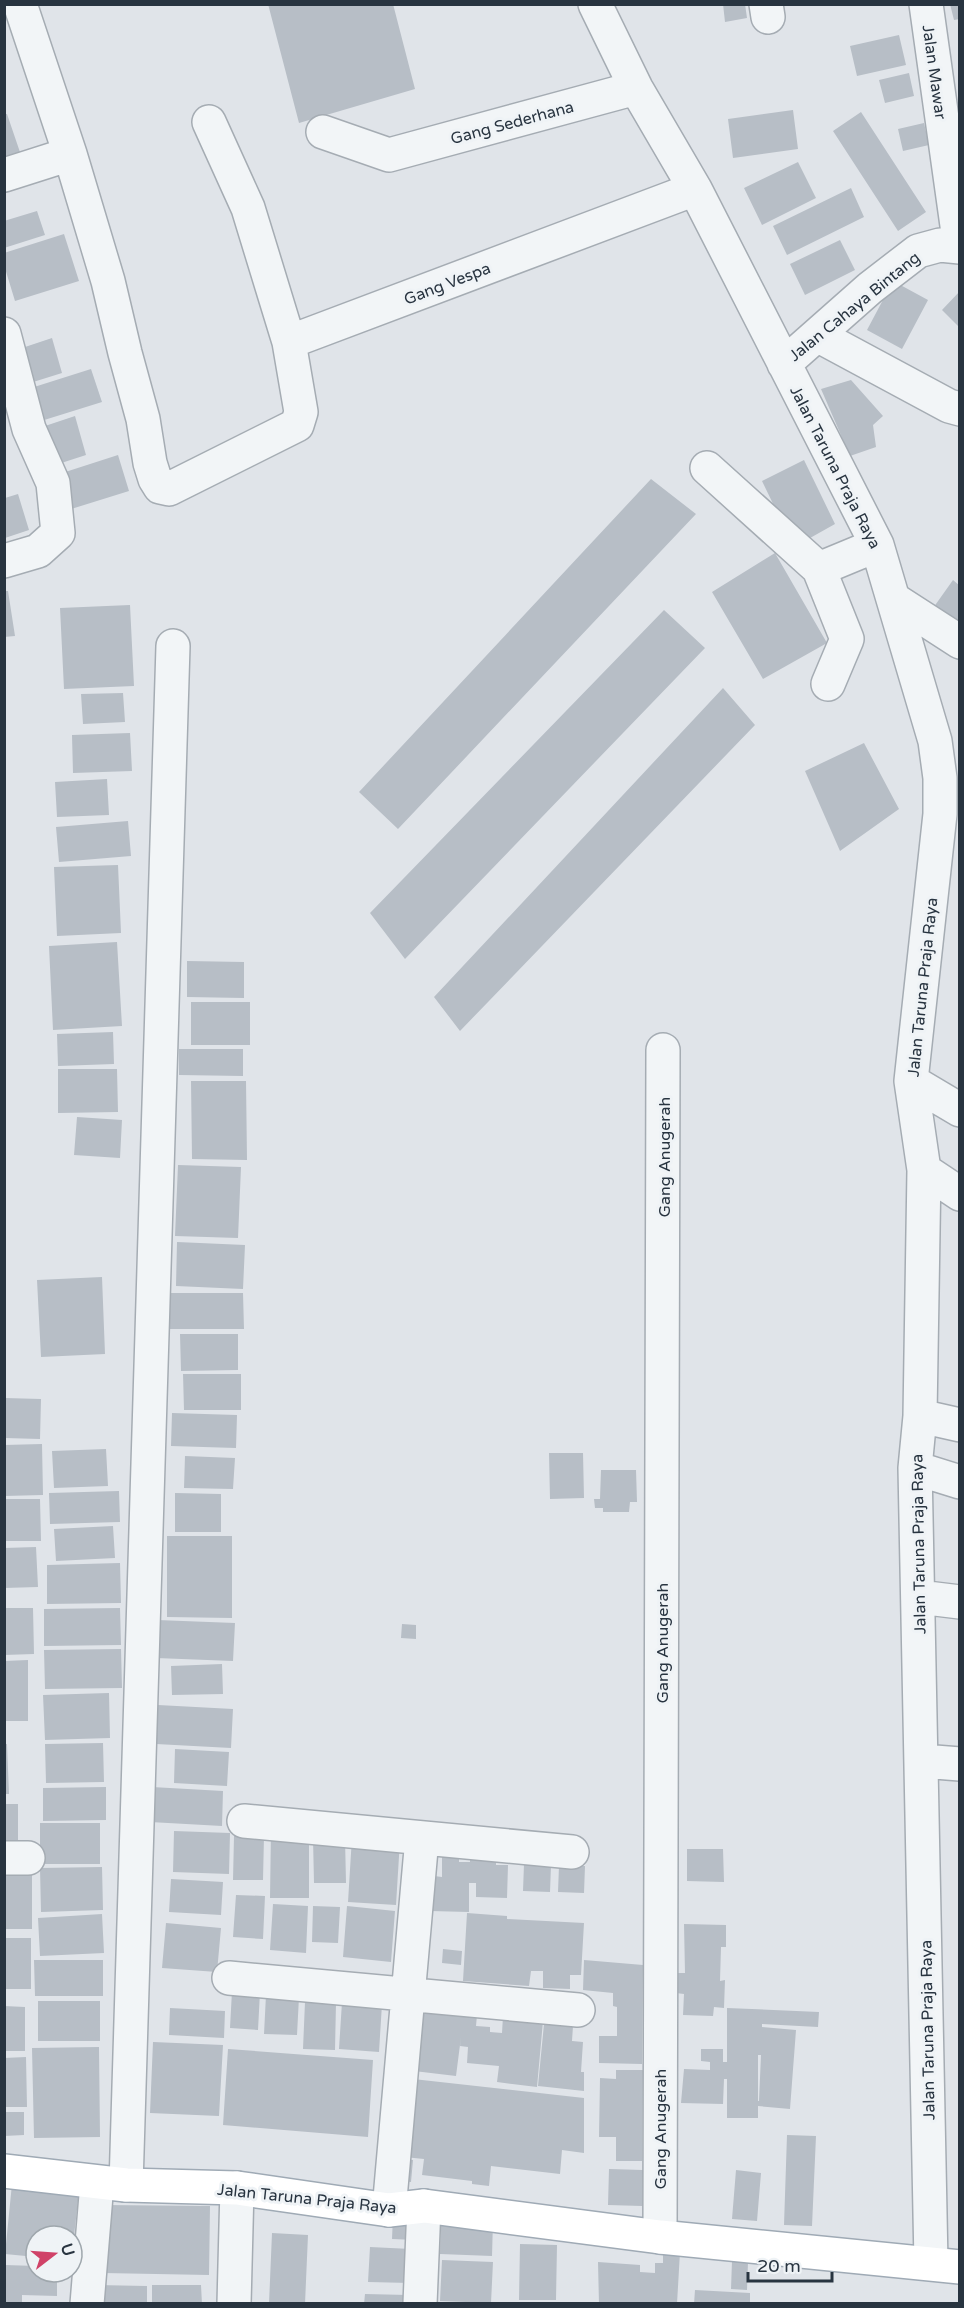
<svg xmlns="http://www.w3.org/2000/svg" width="964" height="2308" viewBox="0 0 964 2308" font-family="'Varela Round',sans-serif">
	<style>
		.building { fill: #b7bec6; fill-rule: evenodd }
		.lines { fill: none; stroke-linecap: round; stroke-linejoin: round }
		.minor-casing { stroke: #a5acb3; stroke-width: 36 }
		.major-casing { stroke: #9faab5; stroke-width: 36 }
		.minor { stroke: #f2f5f7; stroke-width: 33 }
		.major { stroke: #fff; stroke-width: 33 }
		.labels { text-anchor: middle; stroke-width: 6; stroke-linejoin: round; paint-order: stroke }
		.street-label { font-size: 16px; fill: #283440; stroke: #eff3f6 }
	</style>
	<rect width="100%" height="100%" fill="#e0e4e9"/>
	<path class="building" d="M268,4h125l22,85 -116,34z
		M723,4h22l2,14 -22,4z
		M950,4h10v15l-6,1z
		M899,35l7,30 -49,11 -7,-30z
		M909,73l5,23 -29,7 -6,-23z
		M793,110l5,39 -65,9 -5,-39z
		M861,112l65,100 -28,19 -65,-100z
		M4,114h3l16,47 -19,6z
		M924,123l5,22 -26,6 -5,-22z
		M798,162l18,36 -54,27 -18,-37z
		M851,188l13,29 -77,38 -14,-29z
		M37,211l8,24 -41,13v-27z
		M64,234l15,47 -64,20 -11,-36v-12z
		M840,240l15,30 -50,25 -15,-31z
		M893,281l35,19 -26,49 -35,-19z
		M960,291v37l-18,-18z
		M52,338l10,35 -32,10 -11,-34z
		M91,369l11,33 -61,19 -10,-33z
		M851,380l32,36 -10,9 3,22 -26,9 -29,-67z
		M75,416l11,39 -34,11 -13,-38z
		M118,455l11,36 -61,19 -12,-35z
		M804,460l31,64 -41,23 -32,-66z
		M651,479l45,35 -298,315 -39,-37z
		M18,494l11,36 -24,8v-40z
		M775,553l52,90 -64,36 -51,-87z
		M953,580l7,6v42l-29,-17z
		M4,591h4l7,45 -11,1z
		M130,605l4,81 -70,3 -4,-81z
		M664,610l41,38 -300,311 -35,-46z
		M723,688l32,37 -295,306 -26,-34z
		M123,693l2,29 -42,2 -2,-30z
		M130,733l2,38 -59,2 -1,-38z
		M864,743l35,66 -59,42 -35,-80z
		M107,779l2,36 -52,2 -2,-35z
		M128,821l3,35 -72,6 -3,-35z
		M118,865l3,68 -64,3 -3,-69z
		M117,942l5,84 -69,4 -4,-84z
		M187,961l57,1v36l-57,-1z
		M191,1002h59v43h-59z
		M113,1032l1,32 -56,2 -1,-32z
		M179,1049h64v27l-64,-1z
		M58,1069h59l1,43 -60,1z
		M191,1081h55l1,79 -55,-1z
		M77,1117l45,3 -2,38 -46,-3z
		M178,1165l63,2 -3,71 -63,-2z
		M177,1242l68,3 -2,44 -67,-3z
		M102,1277l3,77 -64,3 -4,-77z
		M167,1293h76l1,36h-76z
		M180,1334h58v36l-57,1z
		M183,1374h58v36h-57z
		M5,1398l36,1 -1,40 -35,-1z
		M172,1413l65,2 -1,33 -65,-2z
		M42,1444l1,51 -39,1v-51z
		M106,1449l2,37 -54,2 -2,-37z
		M549,1453h34l1,45 -34,1z
		M185,1456l50,2 -2,31 -49,-1z
		M601,1470h35l1,32h-7l-1,10h-26v-4h-8l-1,-9h6z
		M119,1491l1,31 -70,2 -1,-31z
		M175,1493l46,1v38h-46z
		M4,1499h36l1,42h-37z
		M113,1526l2,32 -59,3 -2,-32z
		M167,1536h65v82l-65,-1z
		M36,1547l2,40 -34,1v-40z
		M120,1563l1,40 -74,1v-39z
		M4,1608h29l1,46 -30,1z
		M120,1608l1,37 -77,1v-37z
		M157,1620l78,3 -2,38 -77,-3z
		M402,1624l14,1v14l-15,-1z
		M121,1649l1,39 -77,1 -1,-39z
		M28,1660v61h-24v-60z
		M222,1664l1,30 -51,1 -1,-29z
		M109,1693l1,45 -65,2 -2,-45z
		M158,1705l75,4 -2,39 -75,-4z
		M103,1743l1,39 -58,1 -1,-39z
		M4,1744h3l2,50h-5z
		M175,1749l54,3 -2,34 -53,-3z
		M106,1787v33l-63,1v-33z
		M152,1787l71,4 -1,35 -72,-4z
		M4,1804h14v37h-14z
		M40,1823h60v41h-60z
		M271,1829h38v69h-39z
		M174,1831l56,2 -1,41 -56,-2z
		M234,1836h30l-1,44h-30z
		M352,1837l48,3 -4,65 -48,-3z
		M313,1838h32l1,45h-32z
		M687,1849h36l1,33 -37,-1z
		M442,1857h17v5h11v-5l12,1v3h14v4h12l-1,33 -31,-1v-14h-7v29l-39,-1 4,-35 8,1z
		M524,1864l27,1 -1,27 -27,-1z
		M559,1866h26l-1,27 -26,-1z
		M102,1867l1,43 -62,2 -1,-44z
		M4,1875h28v54h-28z
		M171,1879l52,3 -2,33 -52,-3z
		M236,1895l29,1 -2,43 -30,-2z
		M273,1904l35,2 -2,47 -36,-3z
		M313,1906l27,1 -2,36 -26,-1z
		M347,1906l48,5 -4,51 -48,-5z
		M467,1913l40,3v3l77,4 -3,52h-11v14l-27,-1v-28v11h-12l-2,15 -66,-5z
		M102,1914l2,39 -64,3 -2,-38z
		M166,1923l55,5 -4,44 -55,-4z
		M684,1924l42,1v22h-5l-1,34 5,-1 -1,28 -10,-1 -1,9 -30,-1 1,-21 -8,-1 1,-20h8z
		M4,1938h27v51h-27z
		M443,1949l19,2 -1,14 -19,-2z
		M34,1960h69v36h-68z
		M584,1960l59,5 -1,99 -43,-1v-27h18v-29l-4,-1v-13l-30,-3z
		M232,1991l28,1 -2,38 -28,-2z
		M266,1995l33,2 -2,38 -33,-1z
		M38,2001h62v40h-62z
		M305,2002l31,1 -1,47 -32,-1z
		M342,2002l40,2 -3,48 -40,-3z
		M4,2006l21,1v44h-21z
		M170,2008l55,3 -1,27 -55,-3z
		M727,2008l92,4 -1,15 -56,-3v3l34,3 -6,79 -32,-3v12h-31v-39h-3l-1,25 -42,-1 3,-34 26,1v-8l-9,-1v-12h22v13h4zM758,2055h3l-2,46h-1z
		M420,2009l57,6 -1,11 14,1v5l12,1 1,-17 40,5 -6,66 -40,-5 2,-16 -32,-3 1,-16 -8,-1 1,-9 -5,39 -42,-5z
		M544,2024l29,2 -1,15 11,1 -2,30h3v19l-46,-5z
		M153,2042l70,3 -4,71 -69,-3z
		M99,2047l1,90 -66,1 -2,-90z
		M228,2049l145,11 -5,77 -145,-12z
		M26,2057l1,50h-23v-49z
		M616,2070h27l-1,91h-26v-24h-17l1,-59 16,1z
		M413,2079l171,19v55l-22,-3 -2,24 -69,-8 -2,20 -17,-2v-3l-50,-6 2,-16 -20,-2z
		M4,2112h20v23l-20,1z
		M787,2135l29,1 -4,90 -28,-1z
		M404,2159l9,1 -2,22 -9,-1z
		M609,2169l34,1 -1,36 -34,-1z
		M736,2170l25,3 -4,48 -25,-2z
		M12,2184l67,7 -5,45h-38v21l-31,-3z
		M104,2205l106,1 -1,69 -106,-2z
		M393,2216l24,1 -1,23 -24,-1z
		M441,2219l52,2 -1,35 -52,-2z
		M272,2233l36,2 -3,69h-36z
		M520,2244l37,1 -1,55h-37z
		M370,2247l41,2 -1,34 -42,-1z
		M663,2251l17,1 -3,52h-78l-1,-42 42,3v7l15,1v-10h8z
		M442,2260l51,2 -2,41 -51,-2z
		M732,2261l16,1 -1,28 -16,-1z
		M5,2265l31,1v6h21v24l-35,-1v9h-17z
		M96,2285l51,1v18h-51z
		M152,2285h49l1,19h-50z
		M695,2290l55,3v11h-56z
		M365,2294l43,1v9h-44z"/>
	<g class="lines">
		<g class="minor-casing">
			<path id="minor" d="M20,4l50,150 38,127 17,72 18,66 7,44 5,16 5,8 9,2 128,-64 4,-13 -12,-70 406,-153
				M595,4l41,84 59,101 182,356 58,196 5,37v36l-29,267 13,89 -4,246 -5,52 16,795
				M766,4l2,13
				M926,4l34,243
				M209,122l39,86 41,134
				M323,132l66,23 247,-67
				M4,175l66,-21
				M4,334l25,95 24,54 5,50 -20,18 -34,10
				M817,335l132,71 11,3
				M784,364l86,-76 48,-37 22,-6 20,2
				M707,468l112,101 58,-24
				M819,569l28,70 -19,45
				M895,600l65,42
				M911,1081l49,29
				M924,1170l36,24
				M920,1416l40,9
				M915,1468l45,14
				M919,1597l41,5
				M922,1761l38,3
				M244,1821l328,31
				M4,1858h24
				M229,1978l349,32
				M126,2185l47,-1539
				M389,2210l33,-372
				M660,2237l3,-1187
				M87,2304l10,-121
				M234,2304l3,-116
				M420,2304l4,-98"/>
		</g>
		<g class="major-casing">
			<path id="major" d="M4,2171l122,14 111,3 152,22 35,-4 236,31 300,30"/>
		</g>
		<use href="#minor" class="minor"/>
		<use href="#major" class="major"/>
	</g>
	<g class="labels">
		<g class="street-label">
			<text transform="translate(935 72) rotate(82)" y="6">Jalan Mawar</text>
			<text transform="translate(512 122) rotate(-15)" y="6">Gang Sederhana</text>
			<text transform="translate(447 283) rotate(-21)" y="6">Gang Vespa</text>
			<text transform="translate(854 306) rotate(-39)" y="6">Jalan Cahaya Bintang</text>
			<text transform="translate(836 467) rotate(63)" y="6">Jalan Taruna Praja Raya</text>
			<text transform="translate(922 987) rotate(-84)" y="6">Jalan Taruna Praja Raya</text>
			<text transform="translate(664 1157) rotate(-90)" y="6">Gang Anugerah</text>
			<text transform="translate(918 1544) rotate(-91)" y="6">Jalan Taruna Praja Raya</text>
			<text transform="translate(662 1643) rotate(-90)" y="6">Gang Anugerah</text>
			<text transform="translate(927 2030) rotate(-91)" y="6">Jalan Taruna Praja Raya</text>
			<text transform="translate(660 2129) rotate(-90)" y="6">Gang Anugerah</text>
			<text transform="translate(307 2198) rotate(6)" y="6">Jalan Taruna Praja Raya</text>
		</g>
	</g>
	<rect width="964" height="2308" fill="none" stroke="#283440" stroke-width="12"/>
	<g transform="translate(54 2254) rotate(73)"><circle r="28" fill="#eff3f6" stroke="#9fa7ad" stroke-width="1.5"/>
	<path d="M0-4.5L10 22L0 15L-10 22Z" fill="#d04268"/>
	<text y="-9" font-size="16" font-weight="bold" text-anchor="middle" fill="#283440">U</text>
	</g>
	<path d="M748 2272v9h84v-9" fill="none" stroke="#283440" stroke-width="3"/>
	<text x="757" y="2272" font-size="18" fill="#283440" stroke="#eff3f6" stroke-width="4.5" paint-order="stroke">20 m</text>
</svg>
